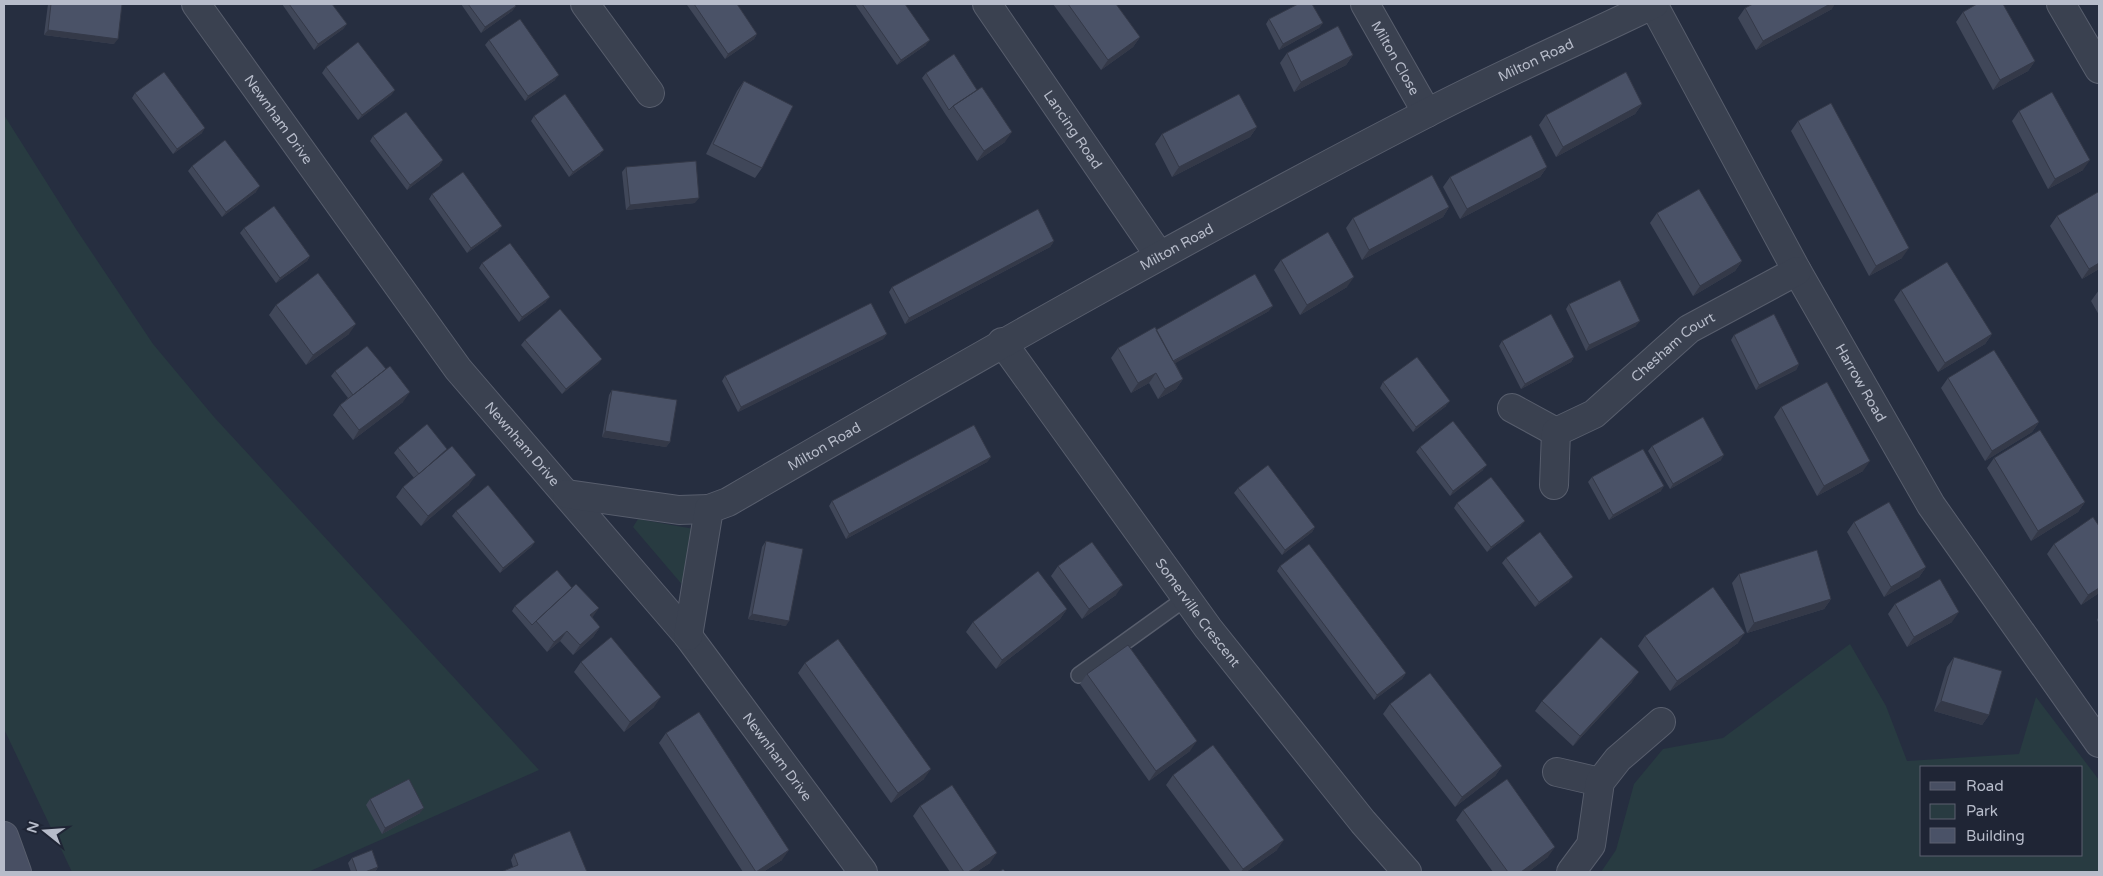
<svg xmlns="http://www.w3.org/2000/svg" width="2103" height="876" viewBox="0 0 2103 876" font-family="'Varela Round',sans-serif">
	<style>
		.green { fill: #283b41; fill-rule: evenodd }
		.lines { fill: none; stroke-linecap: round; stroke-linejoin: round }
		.lane-casing { stroke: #585e6d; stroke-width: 18 }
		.street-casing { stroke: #585e6d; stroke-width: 30 }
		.secondary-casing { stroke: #585e6d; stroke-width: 30 }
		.lane { stroke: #3a4150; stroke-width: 15 }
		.street { stroke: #3a4150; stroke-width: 28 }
		.secondary { stroke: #484f63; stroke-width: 28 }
		.wall { fill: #404759 }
		.shaded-wall { fill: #343948 }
		.building { fill: #4a5267; stroke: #343948 }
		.labels { text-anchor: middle; stroke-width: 5; stroke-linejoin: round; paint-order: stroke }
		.street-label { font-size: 14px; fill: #b7bcca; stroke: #1f2535 }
	</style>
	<rect width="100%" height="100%" fill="#262e40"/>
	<path class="green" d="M4,115l72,114 77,115 61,73 325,353 -231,102h-236l-68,-143z
		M638,519l56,10 -9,59 -52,-61z
		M1850,644l36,62 21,55 112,-7 17,-57 63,83v92h-498l15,-22 18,-66 29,-35 60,-11zM1922,767h160v88h-160z"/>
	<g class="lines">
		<g class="lane-casing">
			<path id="lane" d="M1079,675l107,-77"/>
		</g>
		<g class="street-casing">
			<g id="street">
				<path id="s1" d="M196,4l262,365 230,267 175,236"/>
				<path d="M585,4l65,89"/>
				<path id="s2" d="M987,4l172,251"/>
				<path id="s3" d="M1365,4l62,109"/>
				<path id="s4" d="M1653,4l144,267 134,234 168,238"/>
				<path d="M2061,4l38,65"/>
				<path id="s5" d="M1002,342l206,286 155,194 44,50"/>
				<path d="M1512,408l44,24"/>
				<path id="s6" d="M1554,485l2,-53 38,-18 95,-85 108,-58"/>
				<path d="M567,494l112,16 30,-1"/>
				<path id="s7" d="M688,636l21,-127 19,-7c230,-134 461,-266 697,-388 75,-39 153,-73 229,-110"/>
				<path d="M1557,772l43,10"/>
				<path d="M1571,872l20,-27 9,-63 18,-23 43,-37"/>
			</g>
		</g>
		<g class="secondary-casing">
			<path id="secondary" d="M4,836l13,36"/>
		</g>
		<use href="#lane" class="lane"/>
		<use href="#street" class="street"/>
		<use href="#secondary" class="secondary"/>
	</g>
	<path class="wall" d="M48,4h74l-8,40 -70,-9z
		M282,4h50l15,20 -4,5 -29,21z
		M461,4h53l2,2 -4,5 -31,22z
		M688,4h49l20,30 -3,5 -29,20 -38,-54z
		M855,4h50l21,41 -29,20z
		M1053,4h63l24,33 -7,10 -32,23z
		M1745,8l87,1 -76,41 -18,-32z
		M1963,12l72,49 -7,10 -35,19 -37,-68z
		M1269,19l54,4 -4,5 -40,22 -13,-26z
		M489,40l66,40 -30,21 -40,-56z
		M1287,53l66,2 -7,10 -52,27 -14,-29z
		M326,67l69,23 -4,5 -33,25 -36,-47z
		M926,73l79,69 -28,19 -31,-46 -24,-37z
		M744,81l18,87 -7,10 -49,-24 31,-63z
		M135,93l67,40 -29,21 -41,-56z
		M1642,104l-7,10 -79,43 -17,-32 7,-10z
		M2019,111l64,59 -35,19 -36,-68z
		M534,116l66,39 -31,22 -38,-56z
		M1798,121l104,137 -33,18 -78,-145z
		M1257,127l-7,10 -78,40 -17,-33 7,-10z
		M373,136l70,24 -4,6 -32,24 -37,-49z
		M192,166l64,26 -34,25 -34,-46z
		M626,167l69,36 -69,7 -4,-38z
		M1547,167l-7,10 -80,42 -17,-32 7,-10z
		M432,194l66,37 -31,22 -38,-54z
		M2099,194v75l-17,10 -32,-53 7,-10z
		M1449,207l-6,10 -81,43 -16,-32 7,-10z
		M1657,213l85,48 -7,10 -42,25 -43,-73z
		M244,228l66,28 -3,5 -31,22 -36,-50z
		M1054,241l-4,6 -145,77 -16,-32 3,-5z
		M1281,260l66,27 -47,28 -26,-45z
		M482,263l64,39 -27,20 -40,-54z
		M1901,290l91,44 -7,10 -47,28 -44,-72z
		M2099,290v25l-8,-14z
		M1569,304l67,22 -50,25 -20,-42z
		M276,305l73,29 -43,31 -37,-50z
		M1269,311l-94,52 8,16 -7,10 -18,10 -9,-16 -18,10 -20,-35 7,-10 38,-18z
		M887,334l-4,5 -145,73 -16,-31 3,-5z
		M1734,335l65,29 -3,6 -40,20 -25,-50z
		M525,340l77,19 -4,5 -36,30 -41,-49z
		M1502,341l72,16 -3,5 -50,27 -22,-43z
		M386,369l17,33 -50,38 -20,-25 7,-10 8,-7 -17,-22 4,-5z
		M1948,378l91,44 -7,10 -47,29 -44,-73z
		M1383,382l63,24 -33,26 -33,-44z
		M612,390l58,52 -4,5 -64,-10 7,-42z
		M1781,407l82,64 -46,25 -43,-79z
		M1652,446l69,14 -51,29 -22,-38z
		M1420,447l63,23 -33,26 -34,-44z
		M398,448l71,37 -48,41 -25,-29 7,-10 11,-9 -20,-25z
		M991,457l-4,5 -141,77 -17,-33 3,-5z
		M1994,458l91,44 -7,10 -47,29 -44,-73z
		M1592,477l69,14 -52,29 -21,-38z
		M1238,488l77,39 -3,5 -30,23 -48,-62z
		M1457,503l64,23 -34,26 -33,-44z
		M456,511l79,31 -4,5 -31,26 -48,-57z
		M1854,522l72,45 -7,10 -35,20 -37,-65z
		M766,541l20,85 -38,-7 14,-72z
		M2054,544l45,49 -18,12 -34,-51z
		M1506,558l63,24 -34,25 -33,-44z
		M1058,566l58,29 -34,24 -31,-43z
		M1280,566l126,107 -4,6 -28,21 -97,-129z
		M1739,574l92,25 -7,10 -77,24 -15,-50z
		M1895,604l57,18 -45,25 -19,-33z
		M515,606l77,11 8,10 -7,10 -20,18 -13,-14 -13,11 -35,-41z
		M1067,609l-7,10 -64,50 -30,-37 7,-10z
		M2099,616v8l-2,-4z
		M1645,636l93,7 -68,48 -32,-45z
		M1954,657l35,58 -7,10 -48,-14 13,-44z
		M581,662l73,45 -30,25 -50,-60z
		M805,663l119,116 -33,24 -93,-130z
		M1087,674l103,77 -41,30 -69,-97z
		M1632,682l-59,64 -38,-35 7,-10z
		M1390,704l112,62 -7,10 -40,31 -72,-93z
		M666,733l116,127 -19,12h-20l-84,-129z
		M1173,775l104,75 -31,22h-15l-65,-87z
		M370,799l50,14 -38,21 -16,-29z
		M920,806l70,57 -14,9h-26l-37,-56z
		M1463,810l85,47 -20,15h-35l-37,-52z
		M514,854l73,18 -74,-5 -2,-7z
		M352,858l26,9 -3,5h-24l-3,-9z"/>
	<path class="shaded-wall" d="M1830,4h5l-3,5 -76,41 7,-9z
		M516,6l-4,5 -31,22 4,-6z
		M1323,23l-4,5 -40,22 4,-6z
		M347,24l-4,5 -29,21 4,-6z
		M48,30l70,9 -4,5 -70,-9z
		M757,34l-3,5 -29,20 3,-5z
		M1140,37l-7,10 -32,23 7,-10z
		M930,40l-4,5 -29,20 4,-5z
		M1353,55l-7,10 -52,27 7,-10z
		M2035,61l-7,10 -35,19 7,-10z
		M559,75l-4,5 -30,21 3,-5z
		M395,90l-4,5 -33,25 4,-5z
		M1642,104l-7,10 -79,43 7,-10z
		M1257,127l-7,10 -78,40 7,-10z
		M205,128l-3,5 -29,21 4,-5z
		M1012,132l-7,10 -28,19 7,-10z
		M604,150l-4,5 -31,22 4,-5z
		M443,160l-4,6 -32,24 3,-5z
		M2090,160l-7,10 -35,19 7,-10z
		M1547,167l-7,10 -80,42 7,-10z
		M260,186l-4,6 -34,25 4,-5z
		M699,198l-4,5 -69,7 4,-5z
		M1449,207l-6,10 -81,43 7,-10z
		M502,226l-4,5 -31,22 4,-5z
		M1054,241l-4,6 -145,77 4,-6z
		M1909,248l-7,10 -33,18 7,-10z
		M310,256l-3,5 -31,22 4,-5z
		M1742,261l-7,10 -42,25 7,-10z
		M2099,263v6l-17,10 7,-10z
		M1354,277l-7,10 -47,28 7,-10z
		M550,297l-4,5 -27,20 3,-5z
		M1273,306l-4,5 -104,58 4,-5z
		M1640,321l-4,5 -50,25 3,-6z
		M356,324l-7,10 -43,31 7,-10z
		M887,334l-4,5 -145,73 3,-5z
		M1992,334l-7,10 -47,28 7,-9z
		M1574,357l-3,5 -50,27 4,-5z
		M602,359l-4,5 -36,30 4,-5z
		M1799,364l-3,6 -40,20 3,-5z
		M1156,373l-7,10 -18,10 7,-10z
		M1183,379l-7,10 -18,10 7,-10z
		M410,392l-7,10 -50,38 6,-10z
		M1450,401l-4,5 -33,26 3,-5z
		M2039,422l-7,10 -47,29 7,-10z
		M605,431l65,11 -4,5 -64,-10z
		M1724,455l-3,5 -51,29 3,-5z
		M991,457l-4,5 -141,77 3,-5z
		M1870,461l-7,10 -46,25 7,-10z
		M1487,465l-4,5 -33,26 3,-5z
		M476,475l-7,10 -48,41 7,-10z
		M1664,486l-3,5 -52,29 4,-5z
		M2085,502l-7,10 -47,29 7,-10z
		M1525,521l-4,5 -34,26 4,-5z
		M1315,527l-3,5 -30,23 3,-5z
		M535,542l-4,5 -31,26 3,-5z
		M1926,567l-7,10 -35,20 7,-10z
		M1573,577l-4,5 -34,25 4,-5z
		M1123,585l-7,10 -34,24 7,-10z
		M2099,588v5l-18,12 7,-10z
		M1831,599l-7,10 -77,24 7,-10z
		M599,608l-7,10 -2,-3z
		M1067,609l-7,10 -64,50 6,-9z
		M1959,612l-7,10 -45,25 7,-10z
		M752,614l37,7 -3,5 -38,-7z
		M600,627l-7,10 -20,18 7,-10z
		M567,631l-7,10 -13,11 7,-10z
		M1745,633l-7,10 -68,48 7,-10z
		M1639,672l-7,10 -59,64 7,-10z
		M1406,673l-4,6 -28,21 3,-5z
		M661,697l-7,10 -30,25 6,-10z
		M1941,701l48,14 -7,10 -48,-14z
		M1197,741l-7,10 -41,30 7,-10z
		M1502,766l-7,10 -40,31 7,-10z
		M931,769l-7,10 -33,24 7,-10z
		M424,808l-4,5 -38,21 3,-6z
		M1284,840l-7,10 -31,22h-5l2,-3z
		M1555,847l-7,10 -20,15h-7z
		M789,850l-7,10 -19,12h-7z
		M997,853l-7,10 -14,9h-8z
		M378,867l-3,5h-10z"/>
	<path class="building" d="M51,4h71l-4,35 -70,-9z
		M289,4h43l15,20 -29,20z
		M468,4h46l2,2 -31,21z
		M694,4h43l20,30 -29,20z
		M862,4h43l25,36 -29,20z
		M1068,4h48l24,33 -32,23z
		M1298,4h14l11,19 -40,21 -14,-25z
		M1753,4h77l-67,37 -18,-33z
		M1977,4h26l32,57 -35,19 -37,-68z
		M520,19l39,56 -31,21 -39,-56z
		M1338,26l15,29 -52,27 -14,-29z
		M358,42l37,48 -33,25 -36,-48z
		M954,54l23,36 -24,16 -4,4 -23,-37z
		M164,72l41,56 -28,21 -42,-56z
		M1626,72l16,32 -79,43 -17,-32z
		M744,81l49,25 -31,62 -49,-24z
		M982,87l30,45 -28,19 -31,-45z
		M2052,92l38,68 -35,19 -36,-68z
		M565,94l39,56 -31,22 -39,-56z
		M1239,94l18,33 -78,40 -17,-33z
		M1831,103l78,145 -33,18 -78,-145z
		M406,112l37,48 -33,25 -37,-49z
		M1531,135l16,32 -80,42 -17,-32z
		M225,140l35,46 -34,26 -34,-46z
		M696,161l3,37 -69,7 -4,-38z
		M463,172l39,54 -31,22 -39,-54z
		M1432,175l17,32 -80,43 -16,-32z
		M1699,189l43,72 -42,25 -43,-73z
		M2098,192l1,2v69l-10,6 -32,-53z
		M274,206l36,50 -30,22 -36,-50z
		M1038,209l16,32 -145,77 -17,-31z
		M1328,232l26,45 -47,28 -26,-45z
		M510,243l40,54 -28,20 -40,-54z
		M1947,262l45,72 -47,29 -44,-73z
		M318,273l38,51 -43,31 -37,-50z
		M1255,274l18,32 -100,55 -17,-31z
		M1620,280l20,41 -51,24 -20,-41z
		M871,303l16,31 -146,73 -16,-31z
		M560,309l42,50 -36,30 -41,-49z
		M1551,314l23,43 -49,27 -23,-43z
		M1774,314l25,50 -40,21 -25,-50z
		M1155,327l28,52 -18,10 -9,-16 -18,10 -20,-35z
		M367,346l19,23 -33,26 -18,-24z
		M1994,350l45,72 -47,29 -44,-73z
		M1417,357l33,44 -34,26 -33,-45z
		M390,366l20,26 -51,38 -19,-25z
		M1827,382l43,79 -46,25 -43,-79z
		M612,390l65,10 -7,42 -65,-11z
		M1703,417l21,38 -51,29 -21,-38z
		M1453,421l34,44 -34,26 -33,-44z
		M427,424l20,25 -28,25 -21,-26z
		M974,425l17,32 -142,77 -17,-33z
		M2040,430l45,72 -47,29 -44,-73z
		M452,446l24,29 -48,41 -25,-29z
		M1643,449l21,37 -51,29 -21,-38z
		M1268,465l47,62 -30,23 -47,-62z
		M1491,477l34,44 -34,26 -34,-44z
		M488,485l47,57 -32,26 -47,-57z
		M1889,502l37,65 -35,20 -37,-65z
		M2093,517l6,9v62l-11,7 -34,-51z
		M1540,532l33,45 -34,25 -33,-44z
		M766,541l37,8 -14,72 -37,-7z
		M1092,542l31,43 -34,24 -31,-43z
		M1309,544l97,129 -29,22 -97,-129z
		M1817,550l14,49 -77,24 -15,-49z
		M557,570l15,18 -36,33 -4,4 -17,-19z
		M1038,571l29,38 -65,51 -29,-38z
		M1940,579l19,33 -45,25 -19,-33z
		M576,584l23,24 -9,7 10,12 -20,18 -13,-14 -13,11 -18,-21z
		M1713,587l32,46 -68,48 -32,-45z
		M611,637l50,60 -31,25 -49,-60z
		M1601,637l38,35 -59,64 -38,-35z
		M838,639l93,130 -33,24 -93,-130z
		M1128,645l69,96 -41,30 -69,-97z
		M1954,657l48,14 -13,44 -48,-14z
		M1430,673l72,93 -40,31 -72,-93z
		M699,712l90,138 -33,22 -90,-139z
		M1213,745l71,95 -41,29 -70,-94z
		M409,779l15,29 -39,20 -15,-29z
		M1507,779l48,68 -34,25h-13l-45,-62z
		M952,785l45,68 -29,19h-4l-44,-66z
		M570,831l17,41h-86l17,-7 -4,-11z
		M372,850l6,17 -13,5h-8l-5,-14z
		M1003,869l3,3h-7z"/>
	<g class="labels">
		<g class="street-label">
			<text dy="5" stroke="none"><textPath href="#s3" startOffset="62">Milton Close</textPath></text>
			<text dy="5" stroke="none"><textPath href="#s7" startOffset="1070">Milton Road</textPath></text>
			<text dy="5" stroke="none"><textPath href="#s1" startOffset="142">Newnham Drive</textPath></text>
			<text dy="5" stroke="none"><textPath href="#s2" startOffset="152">Lancing Road</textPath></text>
			<text dy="5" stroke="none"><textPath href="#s7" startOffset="665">Milton Road</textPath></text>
			<text dy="5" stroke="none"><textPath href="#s6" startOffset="199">Chesham Court</textPath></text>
			<text dy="5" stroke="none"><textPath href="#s4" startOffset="432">Harrow Road</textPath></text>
			<text dy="5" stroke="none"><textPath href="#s1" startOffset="548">Newnham Drive</textPath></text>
			<text dy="5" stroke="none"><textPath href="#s7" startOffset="260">Milton Road</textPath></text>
			<text dy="5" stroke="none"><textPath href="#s5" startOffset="334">Somerville Crescent</textPath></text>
			<text dy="5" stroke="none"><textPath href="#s1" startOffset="952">Newnham Drive</textPath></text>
		</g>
	</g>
	<rect width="2103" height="876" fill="none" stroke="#b7bcca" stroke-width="10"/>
	<rect x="1920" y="766" width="162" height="90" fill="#1f2535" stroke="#5c6171"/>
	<rect x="1930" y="782" width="25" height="8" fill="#484f63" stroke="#5c6171"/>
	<text x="1966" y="791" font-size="15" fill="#b7bcca">Road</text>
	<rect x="1930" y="804" width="25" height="15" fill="#283b41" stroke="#5c6171"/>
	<text x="1966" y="816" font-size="15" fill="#b7bcca">Park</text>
	<rect x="1930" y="828" width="25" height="15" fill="#4a5267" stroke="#5c6171"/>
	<text x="1966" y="841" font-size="15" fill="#b7bcca">Building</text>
	<g transform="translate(45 831) rotate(287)" stroke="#1f2535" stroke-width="4" paint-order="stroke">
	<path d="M0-4L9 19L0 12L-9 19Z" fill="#b7bcca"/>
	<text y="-8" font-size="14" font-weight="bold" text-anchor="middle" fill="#b7bcca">N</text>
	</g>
</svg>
